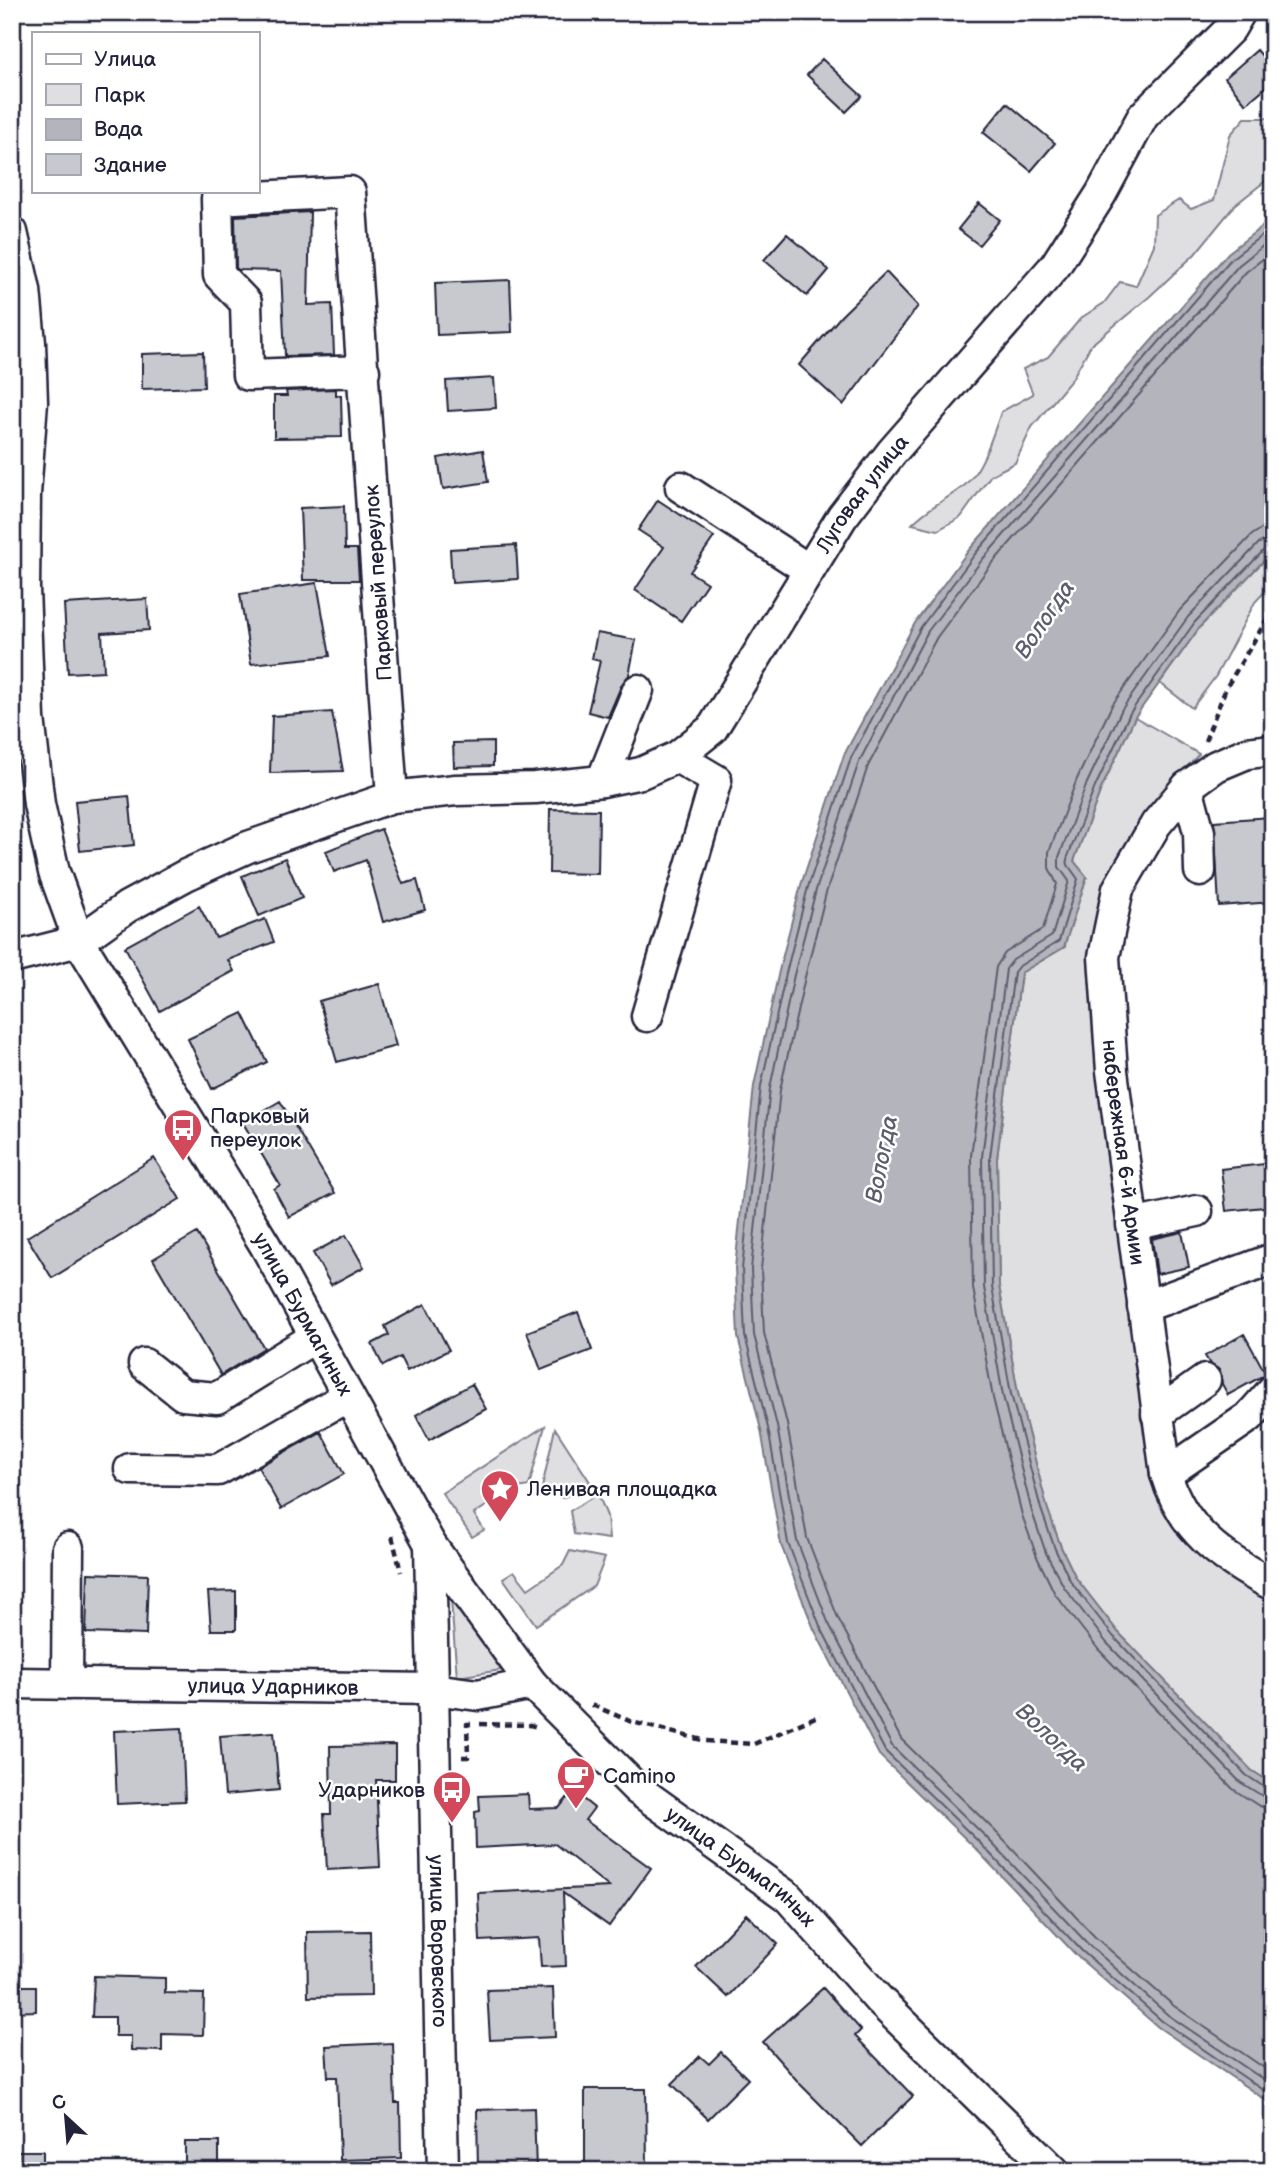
<svg xmlns="http://www.w3.org/2000/svg" width="1285" height="2183" viewBox="0 0 1285 2183" font-family="'Balsamiq Sans',sans-serif">
	<style>
		.green { fill: #dfdfe2; stroke: #80808e; stroke-width: 2 }
		.water { fill: #b4b4bc; stroke: #7a7a88; stroke-width: 2 }
		.lines { fill: none; stroke-linecap: round; stroke-linejoin: round }
		.shore { stroke: #5c5c6f; stroke-width: 2 }
		.building { fill: #c8c8cf; stroke: #22223b; stroke-width: 2 }
		.minor-casing { stroke: #22223b; stroke-width: 35 }
		.path { stroke: #22223b; stroke-width: 4.5; stroke-dasharray: 7 5; stroke-linecap: butt }
		.minor { stroke: #fff; stroke-width: 30 }
		.labels { text-anchor: middle; stroke-width: 5; stroke-linejoin: round; paint-order: stroke }
		.street-label { font-size: 21px; fill: #22223b; stroke: #fff }
		.poi-label { font-size: 21px; fill: #22223b; stroke: #fff; text-anchor: start }
		.water-label { font-size: 23px; font-style: italic; fill: #5c5c6f; stroke: #fff }
	</style>
	<rect width="100%" height="100%" fill="#fff"/>
	<filter id="ink" filterUnits="userSpaceOnUse"><feTurbulence type="fractalNoise" baseFrequency=".0143" numOctaves="2"/><feDisplacementMap in="SourceGraphic" scale="14" xChannelSelector="R" yChannelSelector="G"/><feConvolveMatrix kernelMatrix="1 2 1 2 8 2 1 2 1" color-interpolation-filters="sRGB"/></filter>
	<g filter="url(#ink)">
		<path class="green" d="M1245,118h28v57l-38,30 -40,49 -46,43 -58,48 -19,34 -40,48 -17,36 -24,12 -30,42 -23,13 -26,-6c16,-17 36,-25 53,-39 18,-16 28,-51 36,-73l32,-18 -10,-25 25,-12 33,-39 23,-15 16,-21 16,4 18,-41 1,-30 24,-15 12,9 23,-9 16,-65z
			M1273,551v32l-18,19 -39,74 -24,32 -32,-25 40,-56z
			M1135,717l64,37 -42,47 -46,83 39,579 123,134v187l-22,-14 -133,-138 -42,-54 -15,-31 -14,-40 -29,-114 -19,-107 -2,-128 24,-185 44,-26 9,-86 27,-72z
			M545,1426l-16,60 -17,3 -38,25 10,16 -12,7 -30,-44z
			M555,1428l35,54 -27,16 -21,-10z
			M598,1494l9,22 2,23 -35,-5 -4,-23z
			M570,1551l35,7 -11,28 -58,39 -33,-47 11,-7 14,18 35,-24z
			M451,1600l50,70 -44,7z"/>
		<path class="water" d="M1273,218v333l-73,76 -65,90 -34,72 -27,72 13,16 -23,70 -43,26 -24,185 2,128 19,107 29,114 14,40 15,31 42,54 133,138 22,14v321l-115,-78 -81,-71 -102,-108 -96,-93 -65,-126 -33,-84 -20,-115 -23,-93 -3,-69 19,-182 25,-115 22,-86 43,-130 71,-132 54,-73 259,-297z"/>
		<g class="lines">
			<path class="shore" d="M1273,227l-41,31 -257,296 -54,73 -70,131 -43,129 -22,86 -25,113 -19,183 3,67 23,92 20,115 32,83 65,125 95,92 102,108 80,70 111,76
				M1273,238l-34,27 -257,295 -54,71 -69,131 -43,128 -22,85 -24,113 -19,181 3,66 23,91 20,115 31,81 64,124 94,91 102,107 80,71 105,71
				M1273,251l-27,21 -256,294 -53,71 -69,129 -42,127 -21,84 -25,113 -19,179 3,64 23,91 20,114 31,80 63,121 93,91 101,107 79,69 99,68
				M1273,527l-12,2 -9,6 -72,75 -68,95 -35,74 -28,73v16l8,16 -14,45 -38,24 -9,14 -25,189 2,132 20,110 29,117 15,42 18,37 43,55 135,140 26,17 14,3
				M1273,538l-14,5 -71,74 -66,92 -35,74 -28,74v10l10,14 -17,55 -39,24 -7,9 -24,188 2,130 19,109 29,116 14,41 18,34 42,55 134,140 24,15 9,1
				M1273,547l-8,2 -70,73 -65,91 -35,74 -28,72 1,6 10,14 -19,62 -41,26 -4,5 -24,185 2,130 19,107 30,115 14,40 16,33 42,54 133,139 21,14 6,1"/>
		</g>
		<path class="building" d="M1257,50l16,18v13l-27,23 -21,-26z
			M822,59l40,37 -16,16 -39,-37z
			M1007,103l48,40 -24,28 -48,-39z
			M979,203l21,17 -21,25 -21,-16z
			M310,212l-2,93 24,-1 2,51 -49,1 -4,-85 -42,-1 -3,-2 -1,-52z
			M787,234l42,36 -22,26 -43,-36z
			M886,272l32,34 -75,99 -44,-40 42,-49z
			M510,280l2,52 -75,3 -2,-52z
			M203,352l1,35 -62,2v-35z
			M494,378l2,30 -48,3 -2,-30z
			M336,389v6h5l1,42 -68,1v-42h13l-1,-5z
			M483,450l5,32 -45,7 -5,-31z
			M658,500l56,37 -24,35 17,11 -26,38 -46,-31 29,-43 -26,-17z
			M344,506l1,43h12l2,31h-56l-3,-72z
			M516,545l2,34 -66,4 -2,-34z
			M317,583l13,73 -79,8 -11,-70z
			M147,599l2,31 -47,3 2,38 -36,2 -4,-69z
			M597,633l39,7 -7,35 -7,9 -14,33 -20,-5 12,-51 -8,-2z
			M332,712l11,59 -73,2 2,-57z
			M493,742v24l-39,1 -1,-24z
			M129,796l5,49 -54,6 -5,-50z
			M550,809l49,1 -1,64 -49,-1z
			M1270,817l3,85 -54,4 -5,-85z
			M381,829l22,55 14,-4 8,30 -42,12 -17,-62 -32,12 -8,-21z
			M285,858l17,40 -43,18 -17,-40z
			M199,906l17,32 49,-19 9,23 -46,18 6,11 -74,40 -35,-64z
			M379,984l17,62 -59,16 -18,-61z
			M243,1013l24,49 -55,27 -24,-50z
			M280,1101l55,92 -46,24 -15,-28 6,-4 -37,-62z
			M154,1158l26,41 -128,79 -25,-41z
			M1273,1163v43l-47,5 -5,-42z
			M1182,1232l7,35 -32,7 -5,-35z
			M197,1233l67,115 -43,27 -68,-116z
			M346,1235l18,32 -33,18 -18,-32z
			M425,1304l24,46 -42,21 -7,-14 -17,9 -11,-22 17,-9 -4,-9z
			M578,1312l14,38 -51,20 -14,-38z
			M1244,1334l22,40 -38,21 -6,-11 -2,-14 -10,-6 -5,-8z
			M472,1384l14,25 -57,31 -13,-25z
			M321,1432l23,42 -63,35 -23,-42z
			M88,1573l60,2 -2,60 -60,-2z
			M236,1591v39h-25l-3,-38z
			M182,1728l3,73 -68,3 -3,-73z
			M274,1732l5,58 -54,5 -5,-59z
			M395,1745v35h-19l4,87 -53,3 -3,-56h7l-1,-68z
			M573,1791l21,17 -9,12 66,48 -42,58 -46,-33 3,73 -25,1 -2,-29 -59,3 -2,-48 131,-6 -54,-43 -79,4 -1,-36 5,-1 -1,-15 49,-2 1,15 30,-1z
			M746,1914l32,30 -50,53 -32,-30z
			M370,1931l1,65 -63,1 -1,-65z
			M94,1976l71,2v15l39,1 -1,41 -41,-1v17l-31,-1v-14h-16v-19h-23z
			M12,1986h24v25l-24,1z
			M553,1988l2,49 -65,3 -3,-50z
			M823,1988l38,42 -6,6 58,60 -51,50 -61,-61 -38,-43z
			M393,2043l2,60h5l1,55 -61,2 -3,-83h-9l-2,-31z
			M721,2052l27,27 -40,40 -36,-35 28,-28 9,8z
			M585,2089h61l1,82h-62z
			M534,2108l2,63h-58l-1,-61z
			M185,2142h34v29h-34z
			M12,2151h31v20h-31z"/>
		<g class="lines">
			<g class="minor-casing">
				<g id="minor">
					<path id="s1" d="M12,232l13,58 5,53 2,59 -7,92 -1,94 5,130 10,86 15,68 25,69 186,304 165,299 102,140 105,105 151,108 91,103 175,171"/>
					<path d="M681,487l128,83"/>
					<path id="s2" d="M1273,750l-26,3 -31,13 -29,21 -31,37 -38,65 -14,68 8,114 54,403c16,56 57,85 107,111"/>
					<path d="M602,781l36,-91"/>
					<path d="M1187,787l12,45 1,39"/>
					<path id="s3" d="M392,797l64,-7 79,-2 67,-7 39,-8 36,-16 35,-28 130,-212 50,-65 163,-186 46,-72 42,-78 87,-87 10,-17"/>
					<path d="M12,958l67,-17 48,-34 59,-32 62,-28 144,-50 -42,-605 -133,7 2,76 27,28 2,72 116,-4"/>
					<path d="M647,1016l69,-236 -39,-23"/>
					<path d="M1132,1225l65,-14"/>
					<path d="M1143,1307l130,-48"/>
					<path d="M144,1364l39,31 34,3 98,-61"/>
					<path d="M1157,1414l48,-34"/>
					<path d="M130,1469l88,1 130,-74"/>
					<path d="M1166,1474l83,-57 24,-27"/>
					<path id="s4" d="M430,1544l13,627"/>
					<path id="s5" d="M12,1683l421,6 45,6 54,-11"/>
					<path d="M67,1684l1,-136"/>
				</g>
			</g>
			<path class="path" d="M1205,741l21,-53 47,-79
				M392,1536l9,36
				M592,1705l40,17 74,19 48,3 66,-29
				M480,1724l50,1 7,2
				M462,1757h6l-1,-33h4"/>
			<use href="#minor" class="minor"/>
		</g>
	</g>
	<defs>
		<g id="bus-pin" transform="scale(2.0125)"><path d="M0 17L-7.5 6A9.5 9.5 0 1 1 7.5 6Z" fill="#d1495b" stroke="#fff"/><path d="M-5-6H5V4H4V6H2V4H-2V6H-4V4H-5ZM-3.5-4V0h7V-4ZM-3.5 1.2v1.5H-2V1.2ZM2 1.2v1.5H3.5V1.2Z" fill="#fff"/></g>
		<g id="sight-pin" transform="scale(2.0125)"><path d="M0 17L-7.5 6A9.5 9.5 0 1 1 7.5 6Z" fill="#d1495b" stroke="#fff"/><path d="M0-6L1.8-2.2L6-1.7L2.9 1.2L3.7 5.4L0 3.3L-3.7 5.4L-2.9 1.2L-6-1.7L-1.8-2.2Z" fill="#fff"/></g>
		<g id="cafe-pin" transform="scale(2.0125)"><path d="M0 17L-7.5 6A9.5 9.5 0 1 1 7.5 6Z" fill="#d1495b" stroke="#fff"/><path d="M-5.5-4.5H6V0H3Q3 3.5 0 3.5H-2.5Q-5.5 3.5-5.5 0ZM3-3.2v2h1.7v-2ZM-6 4.5H4V6H-6Z" fill="#fff"/></g>
	</defs>
	<g fill-rule="evenodd">
		<use href="#bus-pin" x="183" y="1128"/>
		<use href="#sight-pin" x="500" y="1489"/>
		<use href="#cafe-pin" x="576" y="1776"/>
		<use href="#bus-pin" x="452" y="1790"/>
	</g>
	<g class="labels">
		<g class="street-label">
			<text dy="7" stroke="none"><textPath href="#s3" startOffset="614">Луговая улица</textPath></text>
			<text transform="translate(378 583) rotate(-94)" y="7">Парковый переулок</text>
			<text dy="7" stroke="none"><textPath href="#s2" startOffset="485">набережная 6-й Армии</textPath></text>
			<text dy="7" stroke="none"><textPath href="#s1" startOffset="1153">улица Бурмагиных</textPath></text>
			<text dy="7" stroke="none"><textPath href="#s5" startOffset="261">улица Ударников</textPath></text>
			<text dy="7" stroke="none"><textPath href="#s1" startOffset="1867">улица Бурмагиных</textPath></text>
			<text dy="7" stroke="none"><textPath href="#s4" startOffset="397">улица Воровского</textPath></text>
		</g>
		<g class="poi-label">
			<text x="210" y="1123">Парковый<tspan x="210" dy="24">переулок</tspan></text>
			<text x="527" y="1496">Ленивая площадка</text>
			<text x="603" y="1783">Camino</text>
			<text x="425" y="1797" text-anchor="end">Ударников</text>
		</g>
		<g class="water-label">
			<text transform="translate(1044 619) rotate(-56)" y="8">Вологда</text>
			<text transform="translate(881 1159) rotate(-79)" y="8">Вологда</text>
			<text transform="translate(1052 1737) rotate(43)" y="8">Вологда</text>
		</g>
	</g>
	<rect width="1285" height="2183" fill="none" stroke="#fff" stroke-width="42"/>
	<rect x="21" y="21" width="1243" height="2141" fill="none" stroke="#22223b" stroke-width="2.5" filter="url(#ink)"/>
	<rect x="32" y="32" width="228" height="161" fill="#ffffff" stroke="#a7a7b1" stroke-width="2"/>
	<rect x="46" y="54" width="35" height="10" fill="#ffffff" stroke="#a7a7b1" stroke-width="2"/>
	<text x="94" y="66" font-size="21" fill="#22223b">Улица</text>
	<rect x="46" y="84" width="35" height="21" fill="#dfdfe2" stroke="#a7a7b1" stroke-width="2"/>
	<text x="94" y="102" font-size="21" fill="#22223b">Парк</text>
	<rect x="46" y="119" width="35" height="21" fill="#b4b4bc" stroke="#a7a7b1" stroke-width="2"/>
	<text x="94" y="136" font-size="21" fill="#22223b">Вода</text>
	<rect x="46" y="154" width="35" height="21" fill="#c8c8cf" stroke="#a7a7b1" stroke-width="2"/>
	<text x="94" y="172" font-size="21" fill="#22223b">Здание</text>
	<g transform="translate(66 2117) rotate(334)" stroke="#ffffff" stroke-width="5" paint-order="stroke">
	<path d="M0-5L12 26L0 18L-12 26Z" fill="#22223b"/>
	<text y="-10" font-size="19" font-weight="bold" text-anchor="middle" fill="#22223b">С</text>
	</g>
</svg>
